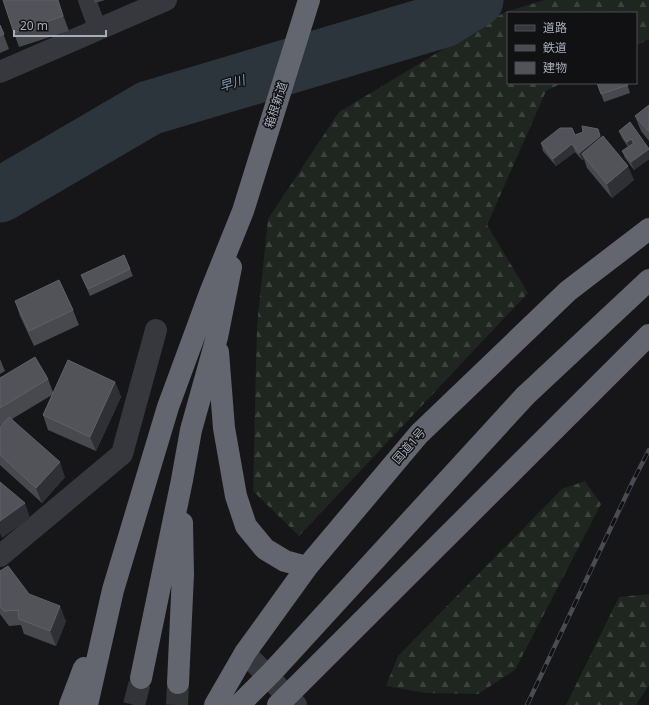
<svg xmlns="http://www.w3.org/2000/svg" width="649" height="705" viewBox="0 0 649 705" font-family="'Noto Sans','Noto Sans JP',sans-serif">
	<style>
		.forest { fill: url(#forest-firs) }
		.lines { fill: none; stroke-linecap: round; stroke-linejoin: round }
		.river { stroke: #2c353c; stroke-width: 55 }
		.highway-tunnel { stroke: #333438; stroke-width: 22; stroke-dasharray: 22 11; stroke-linecap: butt }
		.lane { stroke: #37383d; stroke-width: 18 }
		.street { stroke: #37383d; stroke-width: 22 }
		.highway { stroke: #63666e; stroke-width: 22 }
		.rail-casing { stroke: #4a4c52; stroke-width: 4.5 }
		.rail { stroke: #111113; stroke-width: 3; stroke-dasharray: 9; stroke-linecap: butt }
		.highway-bridge { stroke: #63666e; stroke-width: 22 }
		.wall { fill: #47494d }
		.shaded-wall { fill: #2f3033 }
		.building { fill: #525359; stroke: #5f6168 }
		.labels { text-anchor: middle; stroke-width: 3; stroke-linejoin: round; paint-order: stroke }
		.street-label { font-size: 12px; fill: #a8adb8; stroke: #111113 }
		.water-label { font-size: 13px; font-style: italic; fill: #7f9bb3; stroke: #111113 }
	</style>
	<defs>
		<pattern id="forest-firs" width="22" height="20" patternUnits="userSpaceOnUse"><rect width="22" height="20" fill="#1e261f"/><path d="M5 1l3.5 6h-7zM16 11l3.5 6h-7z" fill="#3c433d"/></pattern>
	</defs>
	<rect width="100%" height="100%" fill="#161618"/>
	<path class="forest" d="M545,0h104v39l-13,7v-33h-128v70h54l-16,8 -59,134 41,68 -229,243 -46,-45 4,-165 11,-107 71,-107 166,-100z
		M585,481l16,23 -86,166 -37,24 -53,-1 -39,-7 12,-30 164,-167z
		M649,594v91l-13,20h-70l53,-108z"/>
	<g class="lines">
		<path class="river" d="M0,195l149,-87 295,-88 32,-20"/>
		<path class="highway-tunnel" d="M134,705l7,-27
			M177,705l1,-22"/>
		<path class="lane" d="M87,0l11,30"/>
		<path class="street" d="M0,72l166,-72
			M0,556l122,-102 34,-124
			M245,653l51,52"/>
		<path class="highway" d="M218,352l6,76 12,68 10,30 19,23 20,12 22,6
			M525,396l124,-116
			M141,678l41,-198 9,-50 26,-93 14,-70
			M178,683l5,-109 -1,-51
			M70,705l14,-37
			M87,705l26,-115 55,-183 42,-114 33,-82 66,-211
			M215,705l30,-52 62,-86 112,-133 149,-143 81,-62
			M278,705l371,-370"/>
		<g class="rail-casing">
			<path id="rail" d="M527,705l105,-222 17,-33"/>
		</g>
		<use href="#rail" class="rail"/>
		<path class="highway-bridge" d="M239,705l33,-33 253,-276"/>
	</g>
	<path class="wall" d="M94,0h11l-10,3z
		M61,9l8,22 -50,16 -5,-14z
		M0,25l9,24 -9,4z
		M597,83h30l3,10 -26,9z
		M649,105v36l-8,-10 -6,-15z
		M619,131l30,18v10l-15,11 -9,-12 -3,-7 6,-4 -6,-9z
		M575,135l26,2 33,43 -22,18 -25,-30 -3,-9 -2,1 -7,-8 -19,14 -13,-15 -2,-8z
		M130,269l3,7 -43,20 -9,-21z
		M15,301l58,9 6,15 -45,21 -14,-30z
		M0,359l5,12 -5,3z
		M0,378l48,1 5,13 62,-10 6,15 -25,54 -48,-21 -5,-15 9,-20 -40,24 53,58 -23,26 -42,-38v-38l2,-3 -2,2z
		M0,571l29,23 37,27 -10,25 -32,-12 -3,-9 -12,1 -9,-12z"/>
	<path class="shaded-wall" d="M58,0l3,9 8,22 -6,-15z
		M598,129l5,15 -21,10 2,5 -2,1 -3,-7z
		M631,139l3,8 -4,3 -3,-8z
		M572,144l3,8 -19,14 -3,-7z
		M649,149v10l-15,11 -3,-8z
		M628,166l6,14 -22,18 -5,-14z
		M115,382l6,15 -25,54 -6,-14z
		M60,462l5,15 -23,26 -6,-15z
		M25,503l5,15 -28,20 -2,-5v-12z
		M60,606l6,15 -10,25 -6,-15z"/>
	<path class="building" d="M3,0h55l5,16 -49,17z
		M0,25l4,9 -4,2z
		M597,83h30l1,2 -27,9z
		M649,105v27l-14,-16z
		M630,122l19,27 -18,13 -9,-11 12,-8 -3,-4 -4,3 -8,-11z
		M582,126l16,3 2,7 -21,17 -7,-9 -19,15 -12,-16 19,-15h12l3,7 8,-3z
		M603,136l25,30 -21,18 -25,-30z
		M124,255l6,14 -42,20 -7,-14z
		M59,280l14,30 -44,21 -14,-30z
		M35,357l13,22 -48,29v-30z
		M68,360l47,22 -25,55 -47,-22z
		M9,417l51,45 -24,26 -36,-33v-28z
		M0,482l25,21 -25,18z
		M8,566l21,28 31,12 -10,25 -31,-12 -1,-9 -14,1 -4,-5v-35z"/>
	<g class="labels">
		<g class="street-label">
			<text transform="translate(276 105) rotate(-72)" y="4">箱根新道</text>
			<text transform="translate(409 446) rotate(-49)" y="4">国道1号</text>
		</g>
		<g class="water-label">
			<text transform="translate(232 83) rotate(-17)" y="5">早川</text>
		</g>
	</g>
	<rect x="507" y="12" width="130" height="72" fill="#111113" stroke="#4d4f55"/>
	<rect x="515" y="25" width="20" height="6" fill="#37383d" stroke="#4d4f55"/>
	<text x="543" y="32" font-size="12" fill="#a8adb8">道路</text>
	<rect x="515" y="45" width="20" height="6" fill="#4a4c52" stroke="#4d4f55"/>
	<text x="543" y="52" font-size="12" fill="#a8adb8">鉄道</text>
	<rect x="515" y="62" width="20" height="12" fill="#525359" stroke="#4d4f55"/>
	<text x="543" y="72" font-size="12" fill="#a8adb8">建物</text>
	<path d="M14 30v6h92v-6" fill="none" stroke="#a8adb8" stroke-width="2"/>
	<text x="20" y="30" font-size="12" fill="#a8adb8" stroke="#111113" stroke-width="3" paint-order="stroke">20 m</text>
</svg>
